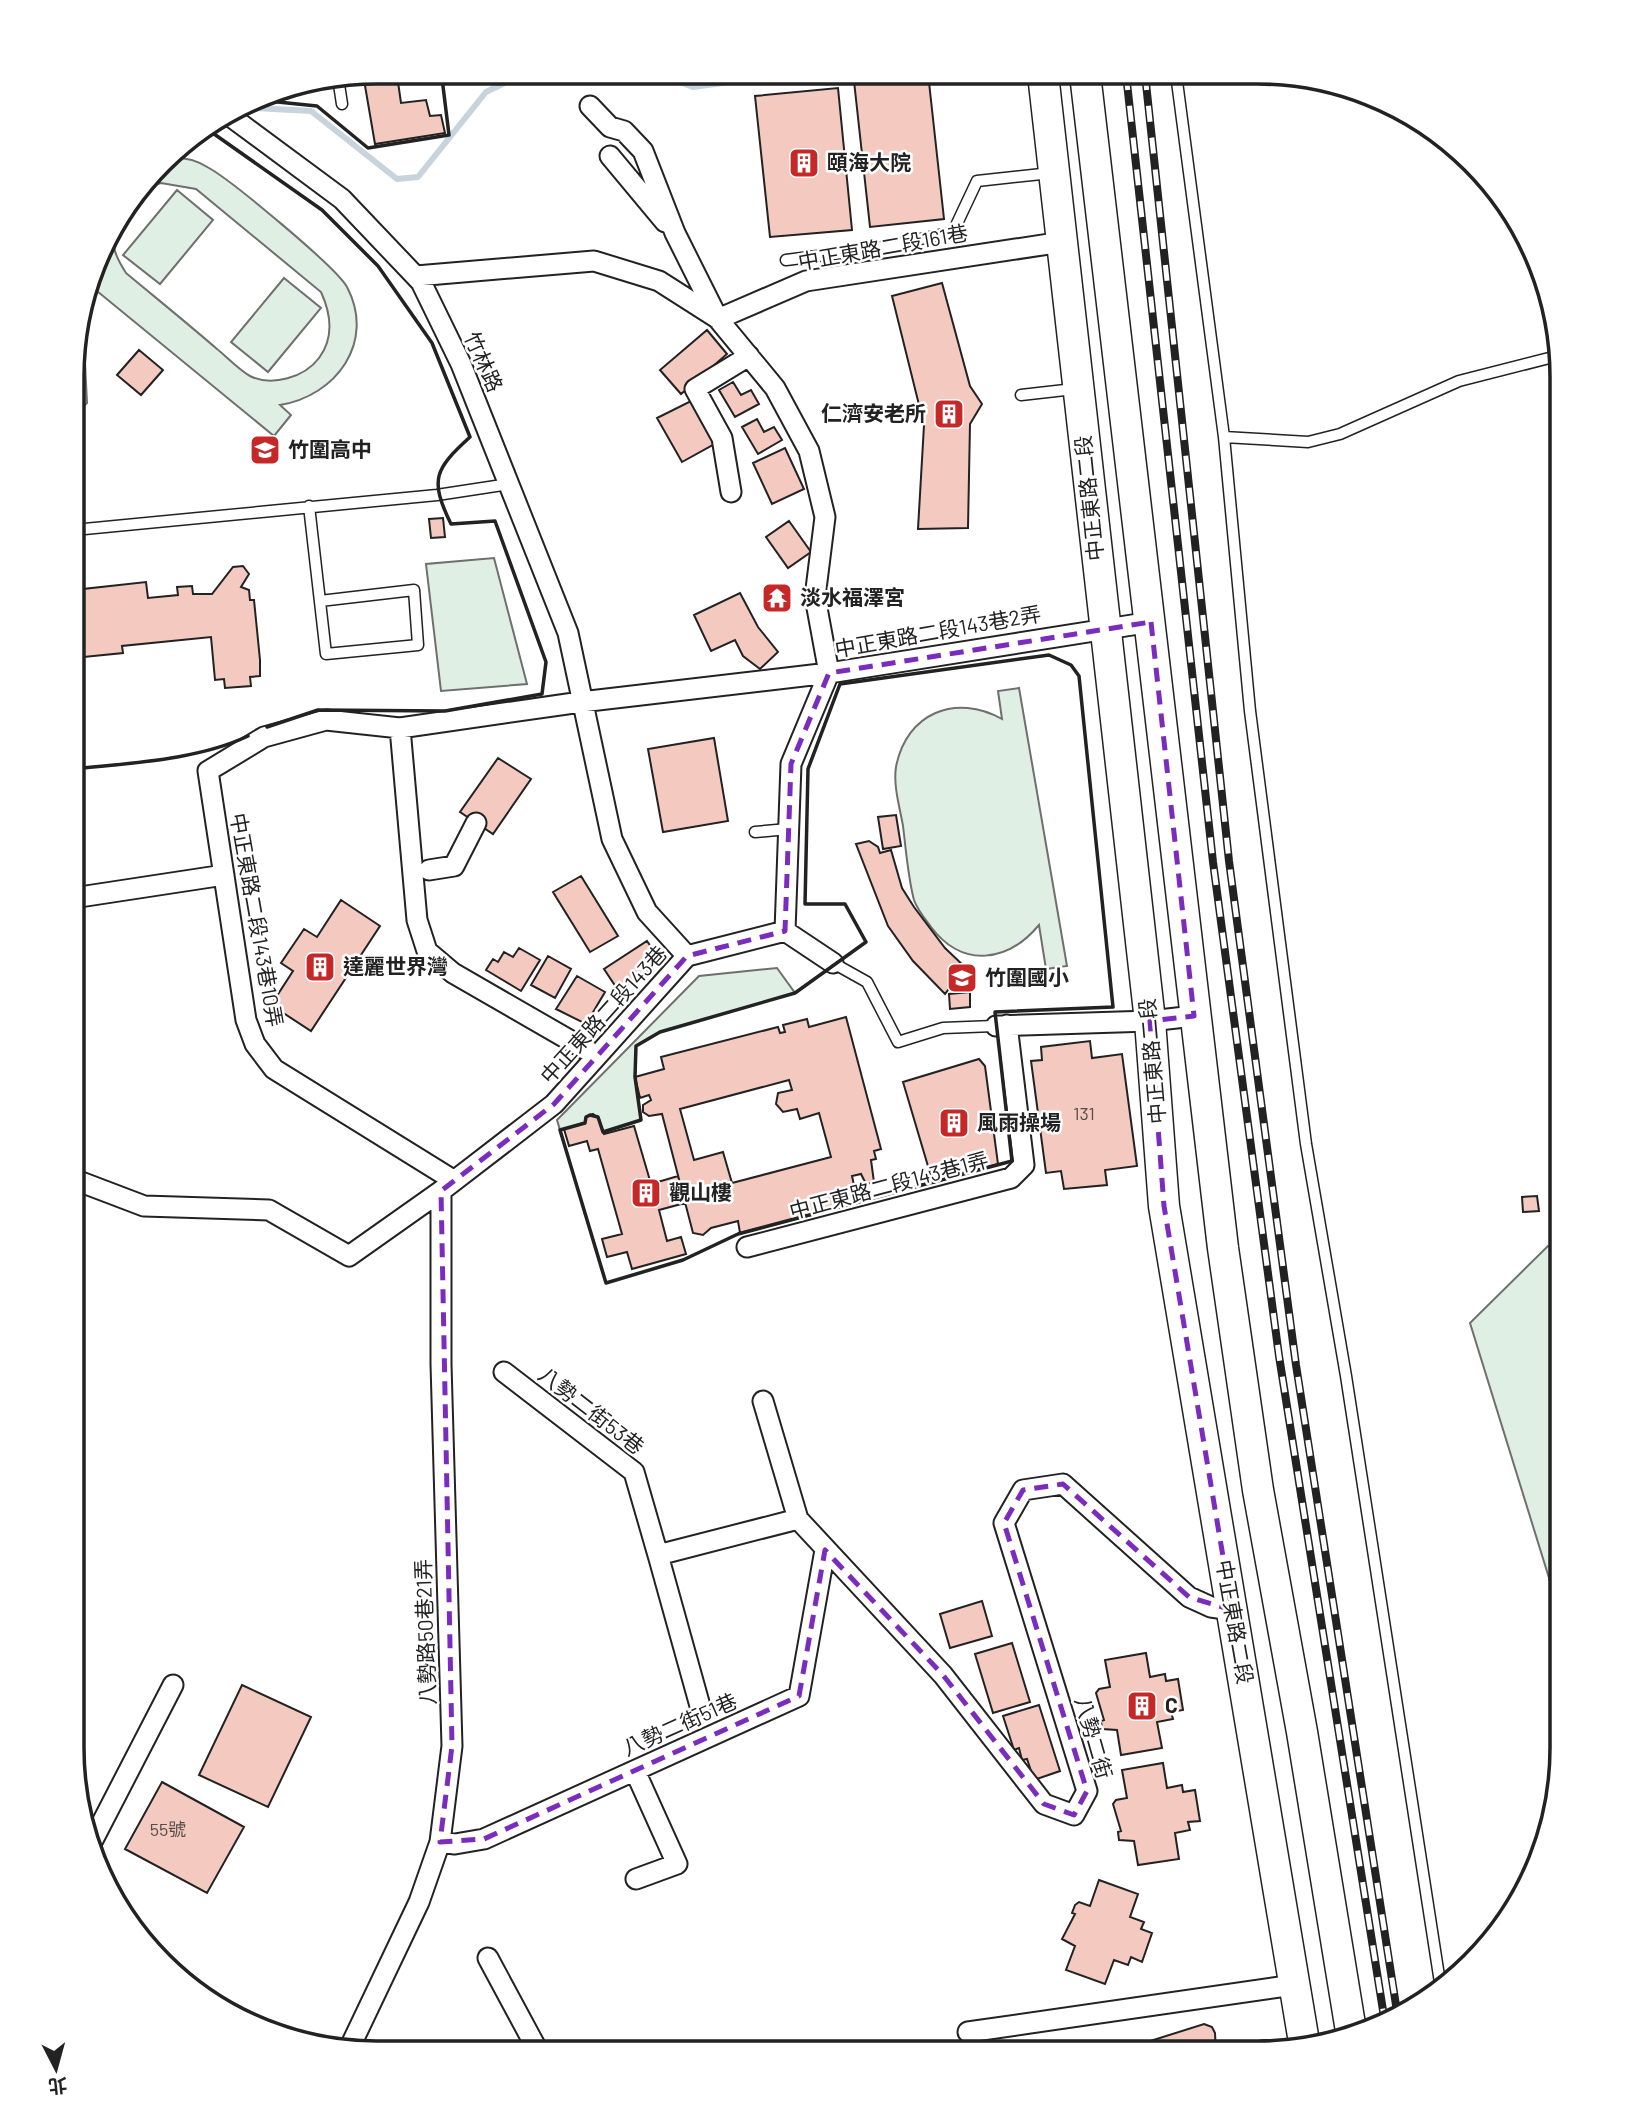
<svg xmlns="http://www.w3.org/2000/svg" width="1634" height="2125" viewBox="0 0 1634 2125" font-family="Barlow,'Noto Sans TC',sans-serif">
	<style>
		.green { fill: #e0efe3; stroke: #6f6f6f; stroke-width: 2 }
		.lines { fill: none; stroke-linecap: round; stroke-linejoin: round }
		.stream { stroke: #c7d3dd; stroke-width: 6 }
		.building { fill: #f3c9c0; stroke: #222; stroke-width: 2; fill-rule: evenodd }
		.lane-casing { stroke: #222; stroke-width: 13 }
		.street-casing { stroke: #222; stroke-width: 23 }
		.primary-casing { stroke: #222; stroke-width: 33 }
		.lane { stroke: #fff; stroke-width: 10 }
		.street { stroke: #fff; stroke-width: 19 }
		.primary { stroke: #fff; stroke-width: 30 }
		.rail-casing { stroke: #222; stroke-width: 8 }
		.rail { stroke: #fff; stroke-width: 5; stroke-dasharray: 16; stroke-linecap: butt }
		.wall { stroke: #222; stroke-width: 3.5 }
		.marked { fill: none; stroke: #7b2cbf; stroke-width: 5; stroke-dasharray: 14 9; stroke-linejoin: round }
		.labels { text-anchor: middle; stroke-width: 5; stroke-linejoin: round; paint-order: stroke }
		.number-label { font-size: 18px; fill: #564c4a }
		.poi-label { font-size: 21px; font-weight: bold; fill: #222; stroke: #fff; text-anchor: start }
		.street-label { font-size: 21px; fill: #222; stroke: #fff }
		.rim { fill: none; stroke: #222; stroke-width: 3.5 }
	</style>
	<rect width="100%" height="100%" fill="#fff"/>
	<path class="green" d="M168,157c15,0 29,3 41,11 23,13 127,99 138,119 29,55 -11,109 -67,118l11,10 -17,21 -182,-149 22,-64c-4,20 1,33 12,50 30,25 61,50 91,76 10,8 22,21 33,27 22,11 55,1 69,-18 15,-20 12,-44 2,-66l-125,-103 -35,-6 -19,6z
		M177,190l36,30 -53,64 -37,-29z
		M284,278l37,30 -53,64 -37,-30z
		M74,355l11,8 2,40 -13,14z
		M494,558l33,126 -86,7 -15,-127z
		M1019,688l48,278 -21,3 -7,-44c-31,37 -76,44 -108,2 -6,-8 -14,-18 -17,-27 -6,-23 -8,-50 -11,-74 -3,-18 -10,-40 -7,-59 10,-54 60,-74 106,-48l-4,-28z
		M777,968l18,25 -135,39 -24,14 -1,31 6,43 -38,12 -5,-15 -8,-2 -4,2 -1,6 -25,7 -3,-10 142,-144z
		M1548,1246h14v347l-8,1 -84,-271z"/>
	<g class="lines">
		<path class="stream" d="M656,73l37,14 102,-14
			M250,105l5,3 56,3 86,68 21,-2 68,-85 41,-20"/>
	</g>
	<path class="building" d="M377,72h74l-53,10 3,21 25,-3 4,16 11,-1 4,18 -70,11 -12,-70z
		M928,73l16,146 -74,8 -16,-146z
		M838,88l14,142 -82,7 -15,-141z
		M942,283l28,103 12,18 -12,20 -2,104 -50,1 6,-104 -32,-129z
		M707,330l20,24 -46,40 -21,-24z
		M139,350l24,20 -22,25 -24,-20z
		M733,382l8,13 10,-5 8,14 -24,13 -16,-27z
		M695,399l23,43 -36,20 -25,-44z
		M757,419l7,13 10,-5 8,13 -24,14 -16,-27z
		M785,448l19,41 -32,15 -19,-41z
		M443,518l2,19 -14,1 -2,-19z
		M789,521l22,31 -23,16 -22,-31z
		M243,566l6,8 -8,13 8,3 1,10h4l6,60v16l-10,1 1,9 -26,2 -1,-9 -9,1 -4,-43 -89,9 1,7 -49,5v-68l72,-8 2,16 30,-3 -1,-8 15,-1 1,8h19l21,-27z
		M783,590l1,14 -12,1 -2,-13z
		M740,593l18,34 20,25 -18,17 -17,-13 -8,-16 -24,11 -17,-36z
		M714,738l14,83 -65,11 -15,-83z
		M498,758l33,21 -38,55 -33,-22z
		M896,815l5,31 -18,3 -5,-32z
		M869,841l9,6 2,6 11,-3 11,38 12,19 31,41 20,19 -20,27 -32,-33 -25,-35 -32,-82z
		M581,876l37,60 -28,16 -37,-60z
		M341,900l39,26 -69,105 -40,-26 22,-34 -12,-8 23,-34 13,8z
		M647,941l14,21 -43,28 -14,-21z
		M519,948l21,12 -19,31 -35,-21 7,-11 5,3 6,-10 9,5z
		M548,956l23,13 -16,29 -24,-13z
		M577,976l28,16 -19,32 -30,-15z
		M970,992v15l-20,2 -1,-15z
		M846,1017l35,132 -7,2 2,8 -5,1 3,22 -8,2 -5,-10 -9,2 6,27 -118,30 -2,-12 -27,7 -8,7 -10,-2 -31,-119 -13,2 -6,-4v-7l8,-5 -2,-5 -9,3 -5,-21 29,-8 -3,-12 117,-30 2,6 5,-1 -2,-7 24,-6 2,8zM789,1080l3,10 -14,3 -2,11 7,8 14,-3 3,10 19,-6 12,44 -99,26 -9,-31 -29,8 -14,-51z
		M1090,1041l2,17 30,-4 15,112 -32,4 2,15 -43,4 -3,-18 -15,2 -15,-112 11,-1 -1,-13z
		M979,1059l6,7 13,98 -65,19 -30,-101z
		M593,1114l6,5 5,15 30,-8 17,58 27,-8 7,27 -26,7 8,31 14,-4 5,17 -54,15 -5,-17 -20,5 -5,-18 20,-5 -24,-85 -8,2 -3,-10 -18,5 -5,-17 21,-6 1,-6z
		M1537,1196l2,15 -16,1 -1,-15z
		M982,1601l10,35 -42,12 -10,-34z
		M1012,1643l18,59 -37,11 -18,-59z
		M1146,1653l4,24 15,-3 1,7 12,-2 5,31 -12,2 2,7 -16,3 5,26 -41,7 -4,-25 -15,-1 -1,-8 3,-1 -8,-27 3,-4 11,-2 -5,-27z
		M242,1685l69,32 -43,90 -69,-32z
		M1039,1705l21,66 -26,9 -7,-21 -5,1 -3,-12 -5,2 -11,-34z
		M1163,1763l4,25 15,-3 1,7 12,-2 5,31 -12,1 2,8 -15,3 4,26 -41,6 -4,-24 -15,-1 -1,-8 3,-1 -8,-27 3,-4 11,-2 -5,-28z
		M162,1782l82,45 -37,66 -82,-44z
		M1099,1880l39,14 -8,23 14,5 -3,7 11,4 -10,29 -11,-5 -3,8 -14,-5 -9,24 -39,-14 9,-24 -13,-7 13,-25 -3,-1 3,-8 4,-3 11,4z
		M1204,2024l8,3 3,6 1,20h-156l14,-5 70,-5z"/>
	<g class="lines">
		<g class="lane-casing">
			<path id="lane" d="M1176,74l48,363 26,274 56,433 40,232 95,613
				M338,78l4,26
				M786,260l87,-11 80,-17 24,-51 74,-8
				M1021,395l53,-6
				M1224,437l84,5 32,-8 119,-53 98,-25
				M309,506l17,148 92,-9 -4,-55 -94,11
				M74,530l363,-35 72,-11
				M755,832l33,-3
				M833,963l34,19 31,60 45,-14 51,-2"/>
		</g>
		<g class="street-casing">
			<path id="street" d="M230,116l112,83 79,83 40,82 107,269 44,206 35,73 40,44
				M610,156l55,66
				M416,276l178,-15 65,20 58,37
				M718,319l88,-38 256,-39
				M731,492l-9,-54 -27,-49 54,-33
				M400,728l181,-26 248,-29 -14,-76 10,-80 -16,-66 -34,-63 -57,-69 -43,-86 -32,-82 -19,-20 -14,-4 -20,-21
				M429,870l25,-4 22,-43
				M73,898l151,-23
				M785,931l6,-167 38,-91 322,-51
				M996,1026l154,-5 44,-5
				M73,1179l71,27 125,4 80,46 92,-65 113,-87 133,-148 98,-25 48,32
				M453,1180l-179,-111 -19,-25 -9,-24 -38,-249 56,-34 62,-17 74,8 17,192 10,31 26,22 144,83
				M747,1247l264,-69 13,-13 -17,-140
				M504,1372l130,100 24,83 140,-36
				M763,1401l35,118 145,156 101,129 30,11 13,-24 -83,-268 19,-33 40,-6 126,113 22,10 21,3
				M658,1555l42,151
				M635,1771l42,93 -41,15
				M93,1840l80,-155
				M440,1842l15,2 29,-5 315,-143 26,-146
				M488,1958l50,93
				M968,2032l326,-47
				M348,2051l71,-149 21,-60 12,-96 -11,-382v-173"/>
		</g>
		<g class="primary-casing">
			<path id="primary" d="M1043,74l107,947 14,185 140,836
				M1085,74l138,1174 35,242 44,242 49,299"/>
		</g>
		<use href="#lane" class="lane"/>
		<use href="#street" class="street"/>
		<use href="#primary" class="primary"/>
		<g class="rail-casing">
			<path id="rail" d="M1126,74l87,788 66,494 106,667
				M1145,74l84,787 67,504 102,653"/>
		</g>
		<use href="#rail" class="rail"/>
		<path class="wall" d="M258,100l59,6 51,42 81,-13 -7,-57 30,-6
			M207,129l115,81 56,56 54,77 38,94c-35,32 -41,42 -19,87l44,-3 51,141 -4,32 -97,17 -127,-1 -51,17
			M1049,655l22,10 8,11 34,331 -118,5 17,149 -274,73 -55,26 -77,23 -46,-153 25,-7 1,-6 4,-2 8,2 5,15 38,-12 -6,-43 1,-31 24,-14 135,-39 71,-51 -21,-38h-40l3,-135 32,-85z
			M74,769c55,-6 124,-9 174,-33"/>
	</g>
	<path class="marked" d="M1151,622l43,394 -44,5 14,185 68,404 -43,-13 -126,-113 -40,6 -19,33 83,268 -13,24 -30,-11 -101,-129 -118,-125 -26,146 -315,143 -44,3 12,-96 -11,-555 113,-87 133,-148 98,-25 6,-167 38,-91z"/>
	<defs>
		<g id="building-square" transform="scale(1.575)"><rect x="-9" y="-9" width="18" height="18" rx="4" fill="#c62828" stroke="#fff"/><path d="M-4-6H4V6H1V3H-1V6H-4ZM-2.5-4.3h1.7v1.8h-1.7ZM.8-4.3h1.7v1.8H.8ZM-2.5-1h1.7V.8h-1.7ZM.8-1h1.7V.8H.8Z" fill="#fff"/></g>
		<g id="school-square" transform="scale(1.575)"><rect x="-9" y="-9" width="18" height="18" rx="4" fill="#c62828" stroke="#fff"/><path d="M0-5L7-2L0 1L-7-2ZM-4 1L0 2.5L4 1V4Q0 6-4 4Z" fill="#fff"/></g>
		<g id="temple-square" transform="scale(1.575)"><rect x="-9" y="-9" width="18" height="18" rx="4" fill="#c62828" stroke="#fff"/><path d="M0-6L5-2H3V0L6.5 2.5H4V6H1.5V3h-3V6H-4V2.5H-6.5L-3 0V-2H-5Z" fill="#fff"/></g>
	</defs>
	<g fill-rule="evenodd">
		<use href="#building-square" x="804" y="163"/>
		<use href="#building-square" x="949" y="414"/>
		<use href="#school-square" x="265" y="450"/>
		<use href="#temple-square" x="777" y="598"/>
		<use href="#building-square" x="320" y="967"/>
		<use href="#school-square" x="962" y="978"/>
		<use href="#building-square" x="954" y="1123"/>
		<use href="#building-square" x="646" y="1193"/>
		<use href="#building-square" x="1142" y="1706"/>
	</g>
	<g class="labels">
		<g class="number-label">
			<text x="1084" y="1120">131</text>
			<text x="168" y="1836">55號</text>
		</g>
		<g class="poi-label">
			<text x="827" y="170">頤海大院</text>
			<text x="926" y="421" text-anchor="end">仁濟安老所</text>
			<text x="288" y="457">竹圍高中</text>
			<text x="800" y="605">淡水福澤宮</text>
			<text x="343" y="974">達麗世界灣</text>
			<text x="985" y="985">竹圍國小</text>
			<text x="977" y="1130">風雨操場</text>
			<text x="669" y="1200">觀山樓</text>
			<text x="1165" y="1713">C</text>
		</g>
		<g class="street-label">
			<text transform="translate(883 248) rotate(-10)" y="7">中正東路二段161巷</text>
			<text transform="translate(483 362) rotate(66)" y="7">竹林路</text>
			<text transform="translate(1090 498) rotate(-96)" y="7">中正東路二段</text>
			<text transform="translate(938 632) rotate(-10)" y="7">中正東路二段143巷2弄</text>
			<text transform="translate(256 920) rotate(80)" y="7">中正東路二段143巷10弄</text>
			<text transform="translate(604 1015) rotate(-48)" y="7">中正東路二段143巷</text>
			<text transform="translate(1153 1061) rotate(-95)" y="7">中正東路二段</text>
			<text transform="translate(889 1186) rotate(-15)" y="7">中正東路二段143巷1弄</text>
			<text transform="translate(591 1411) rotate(38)" y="7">八勢二街53巷</text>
			<text transform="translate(1234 1622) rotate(80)" y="7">中正東路二段</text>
			<text transform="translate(426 1632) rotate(-92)" y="7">八勢路50巷21弄</text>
			<text transform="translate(680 1725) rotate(-24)" y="7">八勢二街51巷</text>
			<text transform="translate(1093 1738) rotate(74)" y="7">八勢二街</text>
		</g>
	</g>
	<path d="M0 0H1634V2125H0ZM377 84H1257A293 293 0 0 1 1550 377V1748A293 293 0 0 1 1257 2041H377A293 293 0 0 1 84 1748V377A293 293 0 0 1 377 84Z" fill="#fff" fill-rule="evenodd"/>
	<path class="rim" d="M377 84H1257A293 293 0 0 1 1550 377V1748A293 293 0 0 1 1257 2041H377A293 293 0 0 1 84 1748V377A293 293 0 0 1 377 84Z"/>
	<g transform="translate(56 2069) rotate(174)" stroke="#ffffff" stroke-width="5" paint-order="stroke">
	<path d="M0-5L12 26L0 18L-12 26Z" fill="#222222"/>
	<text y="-10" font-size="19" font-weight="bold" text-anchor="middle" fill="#222222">北</text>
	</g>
</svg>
